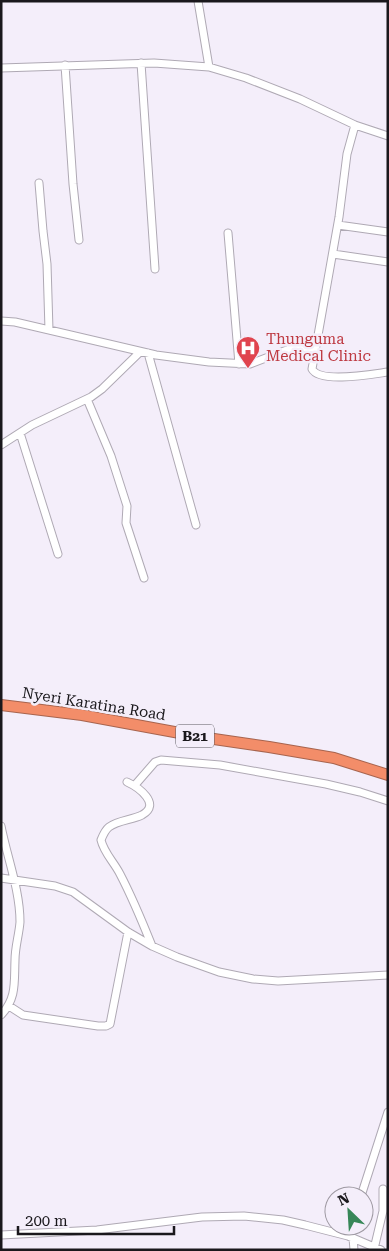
<svg xmlns="http://www.w3.org/2000/svg" width="389" height="1251" viewBox="0 0 389 1251" font-family="'Roboto Serif',serif">
	<style>
		.lines { fill: none; stroke-linecap: round; stroke-linejoin: round }
		.minor-casing { stroke: #afa9b4; stroke-width: 9 }
		.highway-casing { stroke: #a7644e; stroke-width: 12 }
		.minor { stroke: #fff; stroke-width: 7 }
		.highway { stroke: #f38d69; stroke-width: 10 }
		.labels { text-anchor: middle; stroke-width: 5; stroke-linejoin: round; paint-order: stroke }
		.shield { fill: #f4eefa; stroke: #5b585f; stroke-width: 1 }
		.shield-label { font-size: 14px; font-weight: bold; fill: #1a181c }
		.health-label { font-size: 15px; fill: #be3a42; stroke: #f4eefa; text-anchor: start }
		.street-label { font-size: 15px; fill: #1a181c; stroke: #f4eefa }
	</style>
	<rect width="100%" height="100%" fill="#f4eefa"/>
	<g class="lines">
		<g class="minor-casing">
			<path id="minor" d="M198,1l11,66
				M141,63l14,206
				M65,65l8,119 6,56
				M1,68l153,-5 55,4 37,11 54,21 55,26 33,11
				M355,125l-8,29 -8,63 -27,152c8,15 61,5 76,3
				M39,183l4,48 4,33 2,66
				M338,225l50,7
				M228,233l11,131
				M333,254l55,8
				M1,321l14,1 141,33 53,7 41,2 42,-16h24
				M148,353l48,172
				M87,399l24,57 16,50 -1,17 18,55
				M20,433l38,121
				M1,445l31,-20 59,-28 11,-8 38,-37
				M127,782c11,5 35,22 15,33 -10,5 -24,5 -33,12 -4,3 -6,8 -8,13 3,13 13,22 19,34 12,23 22,47 32,72
				M135,785l20,-23 6,-2 59,5 106,19 34,8 28,9
				M1,826c6,31 19,64 19,96 -1,13 -5,25 -5,38 -1,22 2,38 -14,55
				M1,878l54,8 18,6 55,40 24,14 25,11 42,15 34,7 25,2 110,-6
				M9,1006l14,9 75,11h8l4,-2 18,-92
				M361,1196l27,-84
				M1,1235l96,-5 105,-13 42,-1 39,4 22,5 43,11 33,14
				M348,1236l4,-10
				M353,1238l1,12
				M374,1249l9,-38v-22"/>
		</g>
		<g class="highway-casing">
			<path id="highway" d="M1,705l81,10 125,23 62,9 65,11 54,17"/>
		</g>
		<use href="#minor" class="minor"/>
		<use href="#highway" class="highway"/>
	</g>
	<defs>
		<g id="hospital-pin" transform="scale(1.25)"><path d="M0 17L-7.5 6A9.5 9.5 0 1 1 7.5 6Z" fill="#e0444e" stroke="#f4eefa"/><path d="M-5-5h3v3.5h4V-5h3V5h-3V1.5h-4V5h-3Z" fill="#fff"/></g>
	</defs>
	<g fill-rule="evenodd">
		<use href="#hospital-pin" x="248" y="348"/>
	</g>
	<g class="labels">
		<rect class="shield" x="176" y="724.5" width="38" height="23" rx="4"/>
		<g class="shield-label">
			<text x="195" y="741">B21</text>
		</g>
		<g class="health-label">
			<text x="266" y="344">Thunguma<tspan x="266" dy="17">Medical Clinic</tspan></text>
		</g>
		<g class="street-label">
			<text transform="translate(94 704) rotate(9)" y="5">Nyeri Karatina Road</text>
		</g>
	</g>
	<rect width="389" height="1251" fill="none" stroke="#1a181c" stroke-width="5"/>
	<g transform="translate(349 1211) rotate(335)"><circle r="24" fill="#f4eefa" stroke="#9d98a1"/>
	<path d="M0-4L9 19L0 12L-9 19Z" fill="#378758"/>
	<text y="-8" font-size="14" font-weight="bold" text-anchor="middle" fill="#1a181c">N</text>
	</g>
	<path d="M18 1226v8h156v-8" fill="none" stroke="#1a181c" stroke-width="2.5"/>
	<text x="25" y="1226" font-size="15" fill="#1a181c" stroke="#f4eefa" stroke-width="4" paint-order="stroke">200 m</text>
</svg>
